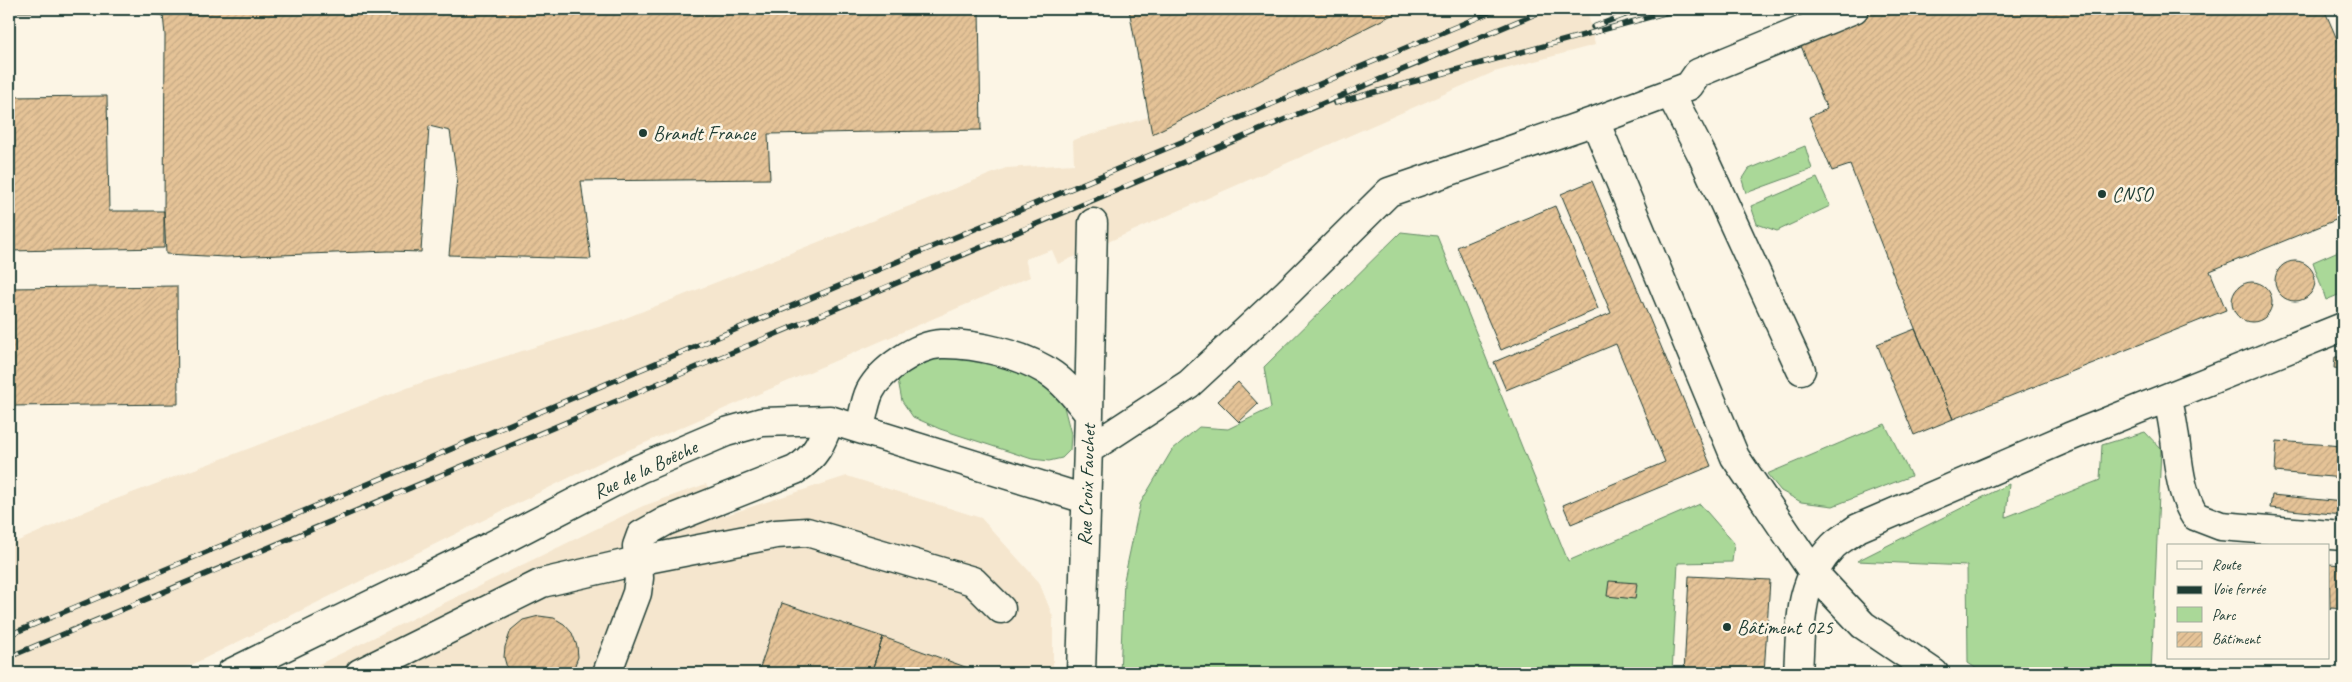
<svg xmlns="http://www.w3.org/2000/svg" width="2352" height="682" viewBox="0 0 2352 682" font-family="Caveat,sans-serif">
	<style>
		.built { fill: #f5e6ce }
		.green { fill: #aad898; stroke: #648a66 }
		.building { fill: url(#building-hatch); stroke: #1f3d34 }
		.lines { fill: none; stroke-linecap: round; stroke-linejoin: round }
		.minor-casing { stroke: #1f3d34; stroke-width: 31 }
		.minor { stroke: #fcf5e5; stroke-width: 28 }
		.rail-casing { stroke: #1f3d34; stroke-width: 5.5 }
		.rail { stroke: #fcf5e5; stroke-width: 4; stroke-dasharray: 11; stroke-linecap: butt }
		.poi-dot { fill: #1f3d34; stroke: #fcf5e5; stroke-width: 2 }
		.labels { text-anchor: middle; stroke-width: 5; stroke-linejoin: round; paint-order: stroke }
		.poi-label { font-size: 20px; fill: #1f3d34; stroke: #fcf5e5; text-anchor: start }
		.street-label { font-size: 20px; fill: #1f3d34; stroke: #fcf5e5 }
	</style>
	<defs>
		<pattern id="building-hatch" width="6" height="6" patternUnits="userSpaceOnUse" patternTransform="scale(1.25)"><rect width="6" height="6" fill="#e5c397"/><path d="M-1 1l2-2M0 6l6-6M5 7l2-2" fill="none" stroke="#c4a883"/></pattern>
	</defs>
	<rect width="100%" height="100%" fill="#fcf5e5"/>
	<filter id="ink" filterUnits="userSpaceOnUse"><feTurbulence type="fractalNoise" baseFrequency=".02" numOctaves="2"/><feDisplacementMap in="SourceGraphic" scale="10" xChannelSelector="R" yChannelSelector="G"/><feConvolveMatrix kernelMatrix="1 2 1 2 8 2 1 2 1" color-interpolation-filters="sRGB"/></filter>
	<g filter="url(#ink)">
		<path class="built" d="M1368,9h219l8,36 -101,27 -436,192 -6,-14 -27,9 5,18 -427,184 -428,212h-166v-128l89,-39 325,-124 195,-61 388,-153 68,-4 -1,-24 76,-23 79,-34z
			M847,476l134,42 58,64 14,35v56h-752l342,-167 63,-22 17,32z"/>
		<path class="green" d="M1805,146l7,23 -66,24 -4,-13 7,-11z
			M1817,178l13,28 -53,25 -20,-7 -6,-18z
			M1401,232l36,4 131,325 132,-57 34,39 -2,19 -54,1 -6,110h-552l4,-93 16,-76 32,-54 27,-23 29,2 43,-21 -7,-41z
			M2343,249v44l-17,7 -13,-38z
			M964,356l63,17 35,26 9,35 -1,16 -8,8 -13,3 -17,-2 -92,-30 -27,-12 -11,-16 -4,-21c18,-27 37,-24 66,-24z
			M1885,424l26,52 -78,30 -32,-4 -20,-11 -14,-17z
			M2145,432l16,17 -10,224h-168l-15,-10 -1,-97 -110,-5 152,-77 -3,33 94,-37 2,-35z"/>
		<path class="building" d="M9,9h970l2,121 -213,4 2,45 -189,2 10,78 -142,-4 8,-77 -7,-47 -21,-5 -8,126 -32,-1 -163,6 -60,-3 -2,-43 1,-176 -2,-20 -48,-3h-106z
			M1129,9h275l-252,125z
			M1880,9h444l19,44v164l-133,54 16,39 -273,109 -51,-122 -52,-132 -18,6 -23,-54 18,-8 -28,-68z
			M107,96l2,115h55v37l-155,3v-154z
			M1592,181l119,285 -140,58 -8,-19 102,-43 -49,-118 -110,46 -12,-28 117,-49 -50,-119z
			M1555,206l43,103 -97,41 -44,-103z
			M2275 281a20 20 0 1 1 40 0a20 20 0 1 1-40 0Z
			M2232 302a20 20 0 1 1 40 0a20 20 0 1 1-40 0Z
			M177,286l1,118 -169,2v-118z
			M1915,329l38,90 -39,16 -37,-91z
			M2335,357h8v12l-9,-1z
			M1238,382l20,22 -19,18 -21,-21z
			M2277,441l66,5v32l-68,-6z
			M2272,495l71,7v13l-73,-7z
			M2329,564l14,1v43l-12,-1 -1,3z
			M1689,576l81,4 -6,93h-80z
			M1609,581l28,2 -2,16 -28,-3z
			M782,603l101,34 -12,36h-113z
			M539,616l15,2 10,6 8,9 5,13 1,11 -6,16h-62l-3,-5 -3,-11 1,-10 6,-17 12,-10z
			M883,637l96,35 -1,1h-107z"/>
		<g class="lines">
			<g class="minor-casing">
				<path id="minor" d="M1670,93l32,62 99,215
					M1595,121l140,336 78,115 50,53 71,48
					M2167,398c12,37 7,86 28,118l26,10 122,10
					M1089,414l4,-191
					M860,428c3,-12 5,-27 10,-37 11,-21 47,-46 71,-47 33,-1 85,11 112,31 14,10 25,25 36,39l-8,259
					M1088,450l101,-66 99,-92 101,-100 206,-71 94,-35 9,-13 156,-64
					M231,673l260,-127 148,-77 87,-37 36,-10 68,-2 255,79
					M360,673l182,-90 95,-22 139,-27 31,-2 166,49 28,28
					M607,673l30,-80 2,-15 -2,-32 4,-11 25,-14 129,-51c21,-13 27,-28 35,-50
					M1798,673c3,-47 -1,-90 35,-127 7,-7 17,-12 25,-18l211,-91 274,-110"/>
			</g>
			<use href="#minor" class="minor"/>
			<g class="rail-casing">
				<path id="rail" d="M1593,27l48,-18
					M1335,103l344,-94
					M9,635l1489,-626
					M9,657c513,-214 1024,-434 1538,-648"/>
			</g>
			<use href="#rail" class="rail"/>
		</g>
	</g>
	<g class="poi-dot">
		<circle cx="643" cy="133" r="5"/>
		<circle cx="2102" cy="194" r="5"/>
		<circle cx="1727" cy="627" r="5"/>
	</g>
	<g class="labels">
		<g class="poi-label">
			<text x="653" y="140">Brandt France</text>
			<text x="2112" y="201">CNSO</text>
			<text x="1737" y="634">Bâtiment 025</text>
		</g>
		<g class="street-label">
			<text transform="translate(645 469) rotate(-25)" y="7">Rue de la Boëche</text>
			<text transform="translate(1086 485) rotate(-88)" y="7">Rue Croix Fauchet</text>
		</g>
	</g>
	<rect width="2352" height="682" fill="none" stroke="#fcf5e5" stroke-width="30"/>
	<rect x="15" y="15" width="2322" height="652" fill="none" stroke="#1f3d34" stroke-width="2" filter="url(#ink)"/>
	<rect x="2167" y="544" width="162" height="115" fill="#fcf5e5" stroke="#a4ab9e"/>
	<rect x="2177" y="561" width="25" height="8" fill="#fcf5e5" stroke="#a4ab9e"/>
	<text x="2212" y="570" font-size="15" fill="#1f3d34">Route</text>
	<rect x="2177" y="586" width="25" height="8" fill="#1f3d34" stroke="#a4ab9e"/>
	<text x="2212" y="594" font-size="15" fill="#1f3d34">Voie ferrée</text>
	<rect x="2177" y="607" width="25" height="15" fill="#aad898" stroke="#a4ab9e"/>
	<text x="2212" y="620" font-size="15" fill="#1f3d34">Parc</text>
	<rect x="2177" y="632" width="25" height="15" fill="url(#building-hatch)" stroke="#a4ab9e"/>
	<text x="2212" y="644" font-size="15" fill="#1f3d34">Bâtiment</text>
</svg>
